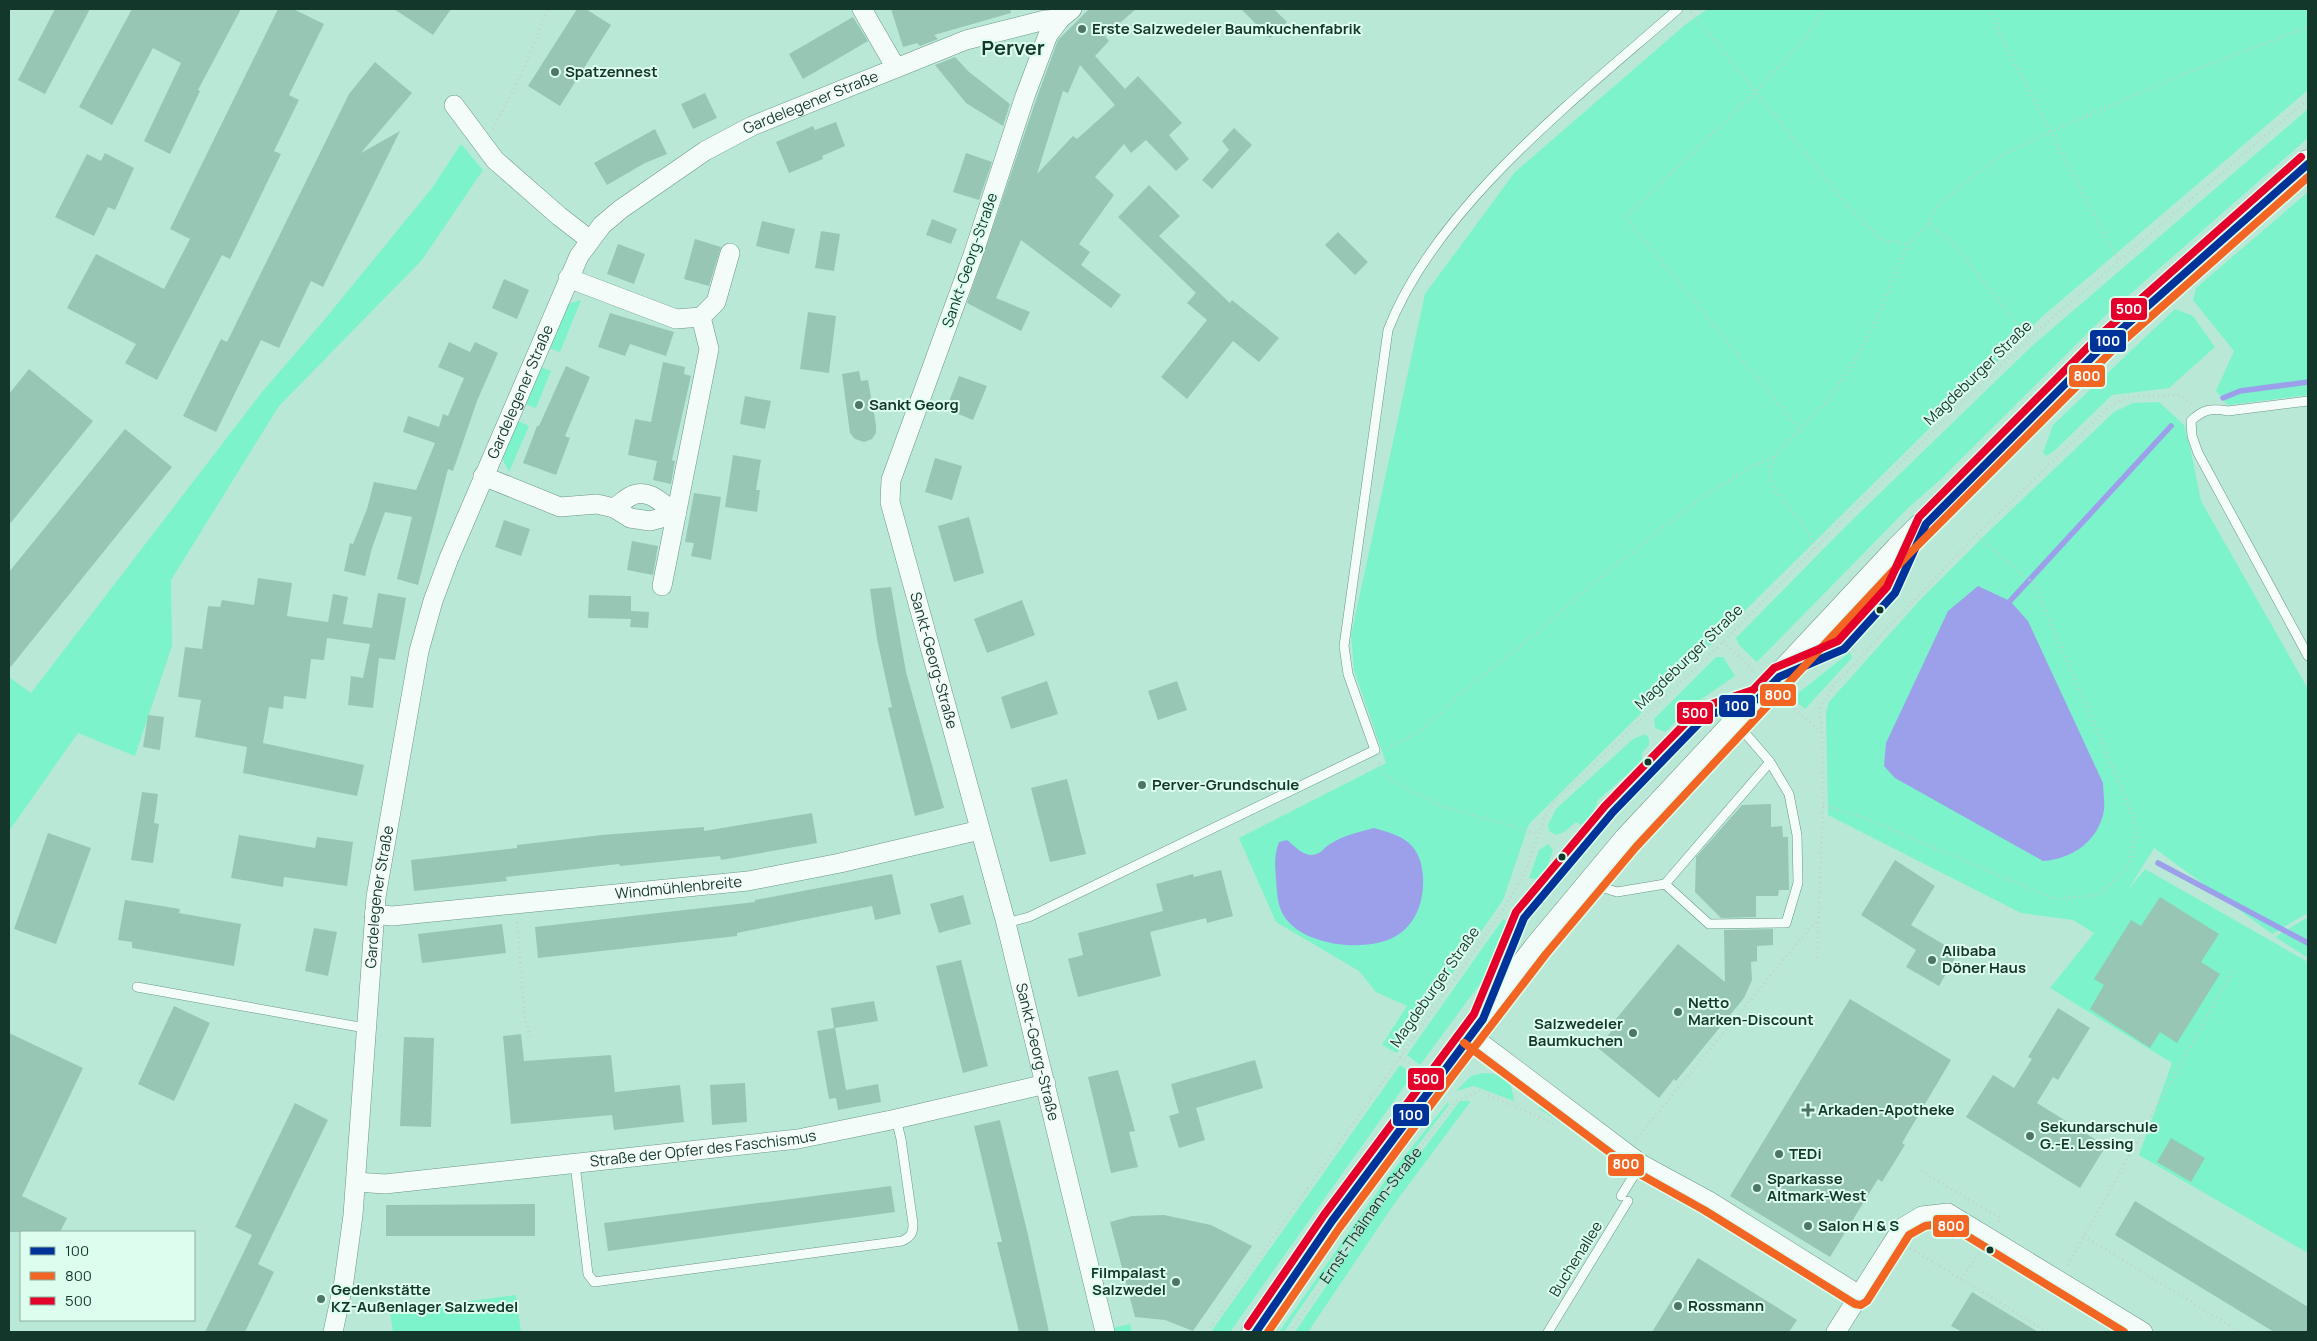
<svg xmlns="http://www.w3.org/2000/svg" width="2317" height="1341" viewBox="0 0 2317 1341" font-family="Manrope,sans-serif">
	<style>
		.green { fill: #7cf3cb }
		.water { fill: #9ca0eb }
		.lines { fill: none; stroke-linecap: round; stroke-linejoin: round }
		.stream { stroke: #9ca0eb; stroke-width: 5.5 }
		.building { fill: #97c6b5; fill-rule: evenodd }
		.service-casing { stroke: #6b9587; stroke-width: 10 }
		.minor-casing { stroke: #6b9587; stroke-width: 20 }
		.primary-casing { stroke: #6b9587; stroke-width: 29 }
		.path { stroke: #c3d2cd; stroke-width: 3; stroke-dasharray: 1 4; stroke-linecap: butt }
		.service { stroke: #f4fcf9; stroke-width: 9 }
		.minor { stroke: #f4fcf9; stroke-width: 19 }
		.primary { stroke: #f4fcf9; stroke-width: 28 }
		.bus-1-casing { stroke: #ddfeef; stroke-width: 11 }
		.bus-2-casing { stroke: #ddfeef; stroke-width: 11 }
		.bus-3-casing { stroke: #ddfeef; stroke-width: 11 }
		.bus-1 { stroke: #039; stroke-width: 8 }
		.bus-2 { stroke: #f26522; stroke-width: 8 }
		.bus-3 { stroke: #e4002b; stroke-width: 8 }
		.poi-dot { fill: #4d7667; stroke: #ddfeef; stroke-width: 2 }
		.bus-dot { fill: #13382b; stroke: #ddfeef; stroke-width: 2 }
		.labels { text-anchor: middle; stroke-width: 4; stroke-linejoin: round; paint-order: stroke }
		.poi-label { font-size: 15px; font-weight: bold; fill: #13382b; stroke: #ddfeef; text-anchor: start }
		.street-label { font-size: 15px; fill: #13382b; stroke: #ddfeef }
		.district-label { font-size: 20px; font-weight: bold; fill: #13382b; stroke: #ddfeef }
		.line-badge { stroke: #ddfeef; stroke-width: 2 }
		.badge-label { font-size: 14px; text-anchor: middle; font-weight: bold; fill: #fff }
	</style>
	<rect width="100%" height="100%" fill="#b9e9d6"/>
	<path class="green" d="M1708,9h600v81l-264,225 -515,509 -26,76 -106,153 -15,-8 25,-39 -31,-14 -17,-21 -83,-49 -37,-84 147,-75 -32,-93 -3,-35 74,-341 90,-122 171,-148z
		M2308,109v29l-204,179 -163,162 -34,30 -150,153 -18,-17 -3,-7 112,-114 184,-178z
		M461,144l22,26 -61,90 -143,146 -108,174 1,66 -37,110 -57,-23 -69,98v-154l22,16 231,-301 63,-73 107,-131z
		M2308,192v203l-80,10 -12,-14 18,-40 -41,-51 3,-12z
		M581,300l-21,52 -11,-4 19,-44z
		M2175,309l18,7 22,31 -46,41 -57,7 -58,56 -8,5 -3,-4 10,-27z
		M541,367l10,4 -15,37 -11,-4z
		M2159,402l25,23 8,31 9,45 107,188v224l-36,21 -118,-86 -26,42 17,-21 163,93v291l-169,-98 33,-92 -122,-75 44,-55 -21,-13 -52,-7 -193,-98 -2,-103 3,-10 91,-102 64,-64 130,-124 19,-9z
		M518,421l11,5 -20,46 -7,-14z
		M1850,652l2,6 -47,51 -13,-11z
		M1716,657h7l12,19 -42,29 -28,27 -10,-4 -1,-9z
		M1645,734l4,4v7l-7,8v8l-44,39 -6,16 -11,9 -5,-3 -12,10 -8,3 -7,-4 -1,-6 8,-16 77,-70z
		M1548,844l5,6 -7,20 -10,9 -7,-1 10,-28z
		M2308,917v41l-33,-21z
		M1503,919l10,6 -5,21 -88,119 -13,-10z
		M1400,1065l13,9 -183,258h-19z
		M1483,1073c21,1 29,6 31,28l-40,-15 -18,5 15,-15z
		M1460,1101h11l-79,106 -84,125h-13l90,-132z
		M1448,1102l1,3 -83,107 -82,120h-5l108,-154z
		M1538,1108h11l67,48 -2,1z
		M516,1295l5,37h-128l-3,-20z
		M1130,1324l2,8h-19l-1,-4z"/>
	<path class="water" d="M1978,586l32,15 18,20 75,162c0,8 2,19 1,27 -5,31 -32,49 -61,51l-148,-83 -11,-12 2,-23 62,-132z
		M1374,828c29,8 47,15 49,49 1,21 -5,44 -24,57 -28,20 -96,13 -115,-18 -7,-10 -7,-25 -8,-37 -1,-14 -2,-24 3,-37l8,-2c7,6 15,14 23,15 11,0 12,-6 20,-11 14,-9 29,-12 44,-16z"/>
	<g class="lines">
		<path class="stream" d="M2223,398l17,-7 68,-9
			M2010,601l161,-175
			M2158,863l150,80"/>
	</g>
	<path class="building" d="M55,9h35l-45,85 -27,-14z
		M132,9h109l-43,81 2,1 -30,63 -26,-13 37,-78 -28,-15 -41,77 -33,-18z
		M278,9h15l31,15 -35,71 10,5 -25,51 7,3 -51,105 -8,-4 -65,125 -32,-17 11,-19 -69,-36 29,-54 68,35 26,-50 -20,-10z
		M394,9h57l-18,26z
		M577,9h9l25,16 -51,81 -32,-20z
		M891,9h119l1,4 -77,22 4,4 -18,7 -3,-3 -14,4z
		M1089,9h47l-31,27 4,5 -14,15 30,33 13,-13 44,47 -13,12 20,24 -13,12 -30,-31 -15,13 -7,-9 -29,33 19,18 -35,49 11,8 -9,13 40,30 -10,13 -90,-68 -25,58 34,14 -9,19 -54,-28 69,-203 22,-60zM1080,65l35,40 -38,34 -4,-3 -36,38 26,-83 5,2z
		M1241,9h33l13,13 -17,16z
		M853,17l15,24 -65,38 -14,-25z
		M955,57l14,15 41,32 -7,22 -37,-23 -31,-38z
		M375,62l37,31 -51,60 39,-22 -77,156 -12,-6 -32,67 -18,-8 -45,92 -33,-16 38,-77 6,3 122,-248z
		M705,93l12,25 -24,11 -12,-25z
		M836,122l9,24 -23,10 1,3 -34,14 -13,-31 37,-16 2,4z
		M1234,128l18,17 -40,44 -10,-9 27,-30 -7,-9z
		M655,129l12,25 -22,9 -38,22 -13,-22z
		M105,153l29,15 -19,42 -7,-3 -14,29 -39,-19 32,-63 14,7z
		M966,153l26,9 -13,38 -26,-8z
		M1149,185l31,31 -21,20 71,67 2,-3 47,38 -20,24 -26,-21 -46,58 -26,-22 46,-57 -20,-17 9,-10 -78,-76z
		M932,219l25,10 -6,15 -25,-9z
		M762,221l33,8 -6,25 -33,-8z
		M821,231l19,3 -6,37 -19,-3z
		M1338,232l30,30 -13,13 -30,-30z
		M695,239l26,8 -12,39 -25,-7z
		M618,244l27,10 -11,30 -27,-10z
		M504,279l25,11 -12,29 -25,-11z
		M808,312l28,4 -7,57 -29,-4z
		M610,313l64,19 -8,24 -36,-12 -5,12 -27,-9z
		M449,342l21,10 5,-10 23,11 -21,48 -24,70 -5,-2 -30,116 -21,-6 15,-62 -27,-5 -13,36 -7,28 -21,-5 6,-28 3,1 14,-35 7,-27 42,8 19,-47 -32,-11 5,-16 31,11 4,-13 5,2 16,-38 -26,-11z
		M663,362l22,5 -1,7 7,2 -19,84 3,1 -4,23 -18,-4 4,-19 -29,-6 7,-36 16,3z
		M566,366l24,11 -25,59 5,2 -14,37 -33,-12 14,-37h2z
		M29,369l64,52 -84,104v-131z
		M859,371l2,10 7,-1 8,45v8l-4,6 -8,3 -9,-3 -5,-6 -8,-59z
		M959,376l28,10 -14,34 -27,-11z
		M745,396l26,5 -6,28 -25,-5z
		M125,429l47,38 -163,202v-97z
		M733,455l28,5 -5,30h4l-3,22 -32,-5z
		M935,458l27,8 -10,34 -27,-8z
		M694,493l27,4 -10,63 -20,-4 3,-13 -9,-1z
		M969,517l15,56 -30,9 -16,-56z
		M504,520l26,9 -9,27 -26,-9z
		M632,541l26,5 -5,29 -26,-5z
		M258,578l34,5 -5,33 41,6 5,-28 15,3 -5,27 29,4 6,-35 28,5 -11,62 -16,-2 -6,50 -25,-3 3,-29 12,2 7,-34 -43,-6 -3,22 -13,-1 -5,40 -22,-3 -1,13 -14,-2 -6,36 101,22 -7,31 -114,-23 4,-26 -52,-10 6,-37 -23,-3 7,-50 17,2 6,-43 12,1 2,-7 32,5z
		M891,587l15,85 38,136 -29,8 -27,-108 4,-1 -15,-68 -7,-50z
		M589,595l42,1v15l18,1 -1,16 -18,-1 1,-8 -43,-1z
		M1022,600l13,35 -48,18 -13,-34z
		M1047,681l11,33 -47,15 -10,-32z
		M1177,681l10,29 -29,10 -10,-29z
		M148,715l16,2 -4,33 -17,-3z
		M1067,779l19,75 -36,8 -19,-74z
		M142,792l16,2 -4,29 5,1 -6,39 -22,-3z
		M1771,804v23l11,-1 1,11h5l1,53h-10l-1,6h-22v21l-35,1 -26,-26 1,-35 46,-52z
		M812,813l5,30 -96,17 -1,-4 -100,10 -1,-2 -113,13 1,4 -93,10 -3,-31 106,-12v-3l85,-10 102,-8v4z
		M48,833l43,15 -35,96 -42,-15z
		M239,835l76,13 2,-11 36,5 -6,44 -63,-9 -1,10 -52,-9z
		M1895,860l40,26 -24,39 47,28 -19,33 -33,-19 10,-17 -55,-35z
		M1221,870l12,46 -26,7 -1,-5 -56,14 11,44 -83,21 -10,-38 15,-4 -5,-22 85,-22 -7,-27 37,-10 1,3z
		M892,874l9,40 -26,6 -3,-14 -135,27v3l-199,22 -3,-31 220,-25v-2z
		M963,895l8,29 -32,9 -9,-29z
		M2160,897l59,37 -18,28 19,12 -43,69 -17,-11 -10,16 -60,-39 14,-24 -10,-6 37,-59 10,6z
		M125,900l55,9 -1,4 62,11 -7,42 -102,-18v-6l-14,-2z
		M502,924l4,29 -84,10 -4,-29z
		M314,928l23,4 -9,44 -23,-5z
		M1773,929v16l-16,1v15l-6,1 1,18 -8,18 -68,83 -2,-2 -15,19 -61,-50 16,-20 -3,-3 67,-81 47,38 -1,-52z
		M961,960l27,106 -25,7 -27,-107z
		M1850,999l101,61 -49,83 3,2 -23,37 -4,-3 -48,78 -100,-61z
		M874,1001l4,20 -43,7 11,62 32,-6 3,18 -43,8 -2,-12 -7,1 -12,-68 17,-3 -3,-20z
		M174,1006l36,17 -36,78 -36,-17z
		M2058,1008l32,20 -32,52 -5,-3 -16,26 69,43 -26,42 -114,-71 27,-42 21,13 18,-29 -4,-2z
		M9,1033l74,35 -61,128 45,22 -7,14h-51z
		M521,1034l3,27 87,-6 4,37 65,-7 4,37 -70,8 -2,-15 -101,9 -8,-88z
		M404,1037l30,1 -3,89 -31,-1z
		M1255,1060l8,28 -67,20 9,32 -26,8 -10,-32 10,-3 -8,-29z
		M1118,1070l17,61 -6,1 9,35 -27,6 -23,-96z
		M745,1083l2,39 -35,3 -2,-40z
		M295,1103l33,17 -70,144 16,8 -29,60h-40l47,-97 -17,-8z
		M1000,1120l28,115 21,97h-30l-22,-90h5l-28,-116z
		M2171,1138l34,20 -14,24 -34,-20z
		M891,1186l4,26 -287,39 -4,-28z
		M2135,1201l173,106v25h-34l-159,-97z
		M535,1204v32h-149v-31z
		M1164,1215l47,10 41,21 -59,85 -28,-11 -30,-3 -25,-95 22,-6z
		M1698,1258l99,62 -8,12h-137z
		M1972,1292l66,40h-76l-11,-6z"/>
	<g class="lines">
		<g class="service-casing">
			<path id="service" d="M2308,401l-80,10c-16,-3 -25,-2 -37,10l1,15 6,17 110,203
				M1802,667l42,-18 51,-56 20,-44
				M1665,884l44,40 77,-1 12,-40 -1,-48 -8,-41 -19,-32 -32,-37
				M1595,885l22,7 48,-8 105,-122
				M1006,923l23,-6 346,-167 -27,-76 -4,-28 44,-316c48,-124 191,-234 290,-321
				M1497,983l27,-65 89,-106 93,-96 37,-12
				M137,987l228,41
				M575,1164l13,110 6,8 308,-41c9,-4 11,-8 11,-17l-12,-85 -5,-20
				M1621,1196l20,-32
				M1548,1332l80,-131"/>
		</g>
		<g class="minor-casing">
			<g id="minor">
				<path d="M862,9l34,59"/>
				<path id="s2" d="M1072,9l-12,10 -12,16 -23,61 -52,159 -82,225 -1,22 116,421 99,409"/>
				<path d="M454,105l41,55 64,56 31,24"/>
				<path d="M568,278l108,41 25,-2"/>
				<path d="M483,476l77,31 37,-3 17,4 16,10 20,3 26,-7"/>
				<path d="M614,508c6,-4 11,-9 17,-12 17,-9 32,8 45,18"/>
				<path d="M662,586l47,-237 -8,-32 15,-15 14,-49"/>
				<path id="s3" d="M374,914l18,2 356,-35 92,-18 140,-33"/>
				<path d="M1470,1035l171,129 68,37 150,94"/>
				<path id="s4" d="M356,1182l29,2 413,-45 98,-20 150,-35"/>
				<path id="s5" d="M333,1332l11,-51 9,-66 23,-318 43,-246 14,-50 16,-43 130,-302 23,-31 19,-16 84,-58 47,-25 214,-86 79,-20 15,-1"/>
				<path d="M1836,1332l66,-104 20,-12 26,-3 195,119"/>
			</g>
		</g>
		<g class="primary-casing">
			<path id="primary" d="M1256,1332l76,-111 113,-152 93,-121 90,-108 271,-290 206,-206 203,-180"/>
		</g>
		<g class="path">
			<path d="M1992,9l10,30 116,221"/>
			<path d="M1691,12l157,194 33,34 27,4"/>
			<path d="M493,129l29,-56 26,-64"/>
			<path d="M1928,224l25,19 76,95"/>
			<path d="M1801,431l-176,-214 131,-125 51,-56 17,-27"/>
			<path d="M1775,457c-16,32 15,46 31,71 4,7 6,14 8,22"/>
			<path d="M1723,642l32,30"/>
			<path d="M1787,702l35,31"/>
			<path d="M1387,749l34,-18 40,-38 63,-50 75,-65 106,-83 44,-27 26,-12 53,-56 22,-31 25,-46 33,-79 20,-20 7,-14 16,-17 47,-36 52,-25 136,-59 122,-46"/>
			<path d="M1379,763l4,11 28,17 31,15 97,28"/>
			<path d="M1823,805l42,13 189,81 46,-4 28,-29 8,-35 -7,-25 -95,-222 -58,-49"/>
			<path d="M517,922l8,96 6,22"/>
			<path d="M1817,958l6,-153 -1,-72 -2,-25 13,-22 143,-151 133,-128 14,-8 19,-3 38,-1 12,10"/>
			<path d="M1400,1057l16,12"/>
			<path d="M1637,1138l171,-208 11,-10"/>
			<path d="M1921,1171l79,47 -2,4"/>
			<path d="M2084,1236l156,96"/>
			<path d="M1910,1248l138,84"/>
			<path d="M2068,1265l166,-296"/>
			<path d="M1961,1279l18,-26"/>
			<path d="M1207,1332l292,-416 25,-41 21,-59 9,-14 169,-160 128,-131 178,-173 279,-239"/>
			<path id="s1" d="M1290,1332l89,-132 77,-99 24,-10 74,33"/>
			<path d="M1638,1332h2"/>
		</g>
		<use href="#service" class="service"/>
		<use href="#minor" class="minor"/>
		<use href="#primary" class="primary"/>
		<g class="bus-1-casing">
			<path id="bus-1" d="M1256,1332l76,-111 151,-202 41,-101 89,-106 93,-96 52,-17 21,-22 65,-28 51,-56 31,-69 179,-180 203,-180"/>
		</g>
		<g class="bus-2-casing">
			<path id="bus-2" d="M1464,1043l172,129 68,38 151,94 6,1 6,-4 42,-66 16,-9 21,-3 178,109
				M1268,1332l72,-105 113,-152 93,-121 90,-107 270,-290 206,-206 196,-174"/>
		</g>
		<g class="bus-3-casing">
			<path id="bus-3" d="M1248,1326l76,-111 150,-201 42,-102 89,-106 95,-98 53,-18 21,-22 64,-27 49,-54 32,-70 179,-180 203,-180"/>
		</g>
		<use href="#bus-1" class="bus-1"/>
		<use href="#bus-2" class="bus-2"/>
		<use href="#bus-3" class="bus-3"/>
	</g>
	<g class="poi-dot">
		<circle cx="1082" cy="29" r="5"/>
		<circle cx="555" cy="72" r="5"/>
		<circle cx="859" cy="405" r="5"/>
		<circle cx="1142" cy="785" r="5"/>
		<circle cx="1932" cy="960" r="5"/>
		<circle cx="1678" cy="1012" r="5"/>
		<circle cx="1633" cy="1033" r="5"/>
		<path d="M1805.5 1102.5h5v5h5v5h-5v5h-5v-5h-5v-5h5z"/>
		<circle cx="2030" cy="1136" r="5"/>
		<circle cx="1779" cy="1154" r="5"/>
		<circle cx="1757" cy="1188" r="5"/>
		<circle cx="1808" cy="1226" r="5"/>
		<circle cx="1176" cy="1282" r="5"/>
		<circle cx="321" cy="1299" r="5"/>
		<circle cx="1678" cy="1306" r="5"/>
	</g>
	<g class="bus-dot">
		<circle cx="1880" cy="610" r="4.5"/>
		<circle cx="1648" cy="762" r="4.5"/>
		<circle cx="1562" cy="857" r="4.5"/>
		<circle cx="1990" cy="1250" r="4.5"/>
	</g>
	<g class="labels">
		<g class="poi-label">
			<text x="1092" y="34">Erste Salzwedeler Baumkuchenfabrik</text>
			<text x="565" y="77">Spatzennest</text>
			<text x="869" y="410">Sankt Georg</text>
			<text x="1152" y="790">Perver-Grundschule</text>
			<text x="1942" y="956">Alibaba<tspan x="1942" dy="17">Döner Haus</tspan></text>
			<text x="1688" y="1008">Netto<tspan x="1688" dy="17">Marken-Discount</tspan></text>
			<text x="1623" y="1029" text-anchor="end">Salzwedeler<tspan x="1623" dy="17">Baumkuchen</tspan></text>
			<text x="1818" y="1115">Arkaden-Apotheke</text>
			<text x="2040" y="1132">Sekundarschule<tspan x="2040" dy="17">G.-E. Lessing</tspan></text>
			<text x="1789" y="1159">TEDi</text>
			<text x="1767" y="1184">Sparkasse<tspan x="1767" dy="17">Altmark-West</tspan></text>
			<text x="1818" y="1231">Salon H &amp; S</text>
			<text x="1166" y="1278" text-anchor="end">Filmpalast<tspan x="1166" dy="17">Salzwedel</tspan></text>
			<text x="331" y="1295">Gedenkstätte<tspan x="331" dy="17">KZ-Außenlager Salzwedel</tspan></text>
			<text x="1688" y="1311">Rossmann</text>
		</g>
		<g class="street-label">
			<text dy="5" stroke="none"><textPath href="#s5" startOffset="1396">Gardelegener Straße</textPath></text>
			<text transform="translate(970 260) rotate(-71)" y="5">Sankt-Georg-Straße</text>
			<text transform="translate(1978 373) rotate(-44)" y="5">Magdeburger Straße</text>
			<text dy="5" stroke="none"><textPath href="#s5" startOffset="966">Gardelegener Straße</textPath></text>
			<text transform="translate(1689 657) rotate(-44)" y="5">Magdeburger Straße</text>
			<text dy="5" stroke="none"><textPath href="#s2" startOffset="694">Sankt-Georg-Straße</textPath></text>
			<text dy="5" stroke="none"><textPath href="#s3" startOffset="306">Windmühlenbreite</textPath></text>
			<text dy="5" stroke="none"><textPath href="#s5" startOffset="438">Gardelegener Straße</textPath></text>
			<text transform="translate(1435 987) rotate(-55)" y="5">Magdeburger Straße</text>
			<text dy="5" stroke="none"><textPath href="#s2" startOffset="1099">Sankt-Georg-Straße</textPath></text>
			<text dy="5" stroke="none"><textPath href="#s4" startOffset="349">Straße der Opfer des Faschismus</textPath></text>
			<text dy="5" stroke="none"><textPath href="#s1" startOffset="142">Ernst-Thälmann-Straße</textPath></text>
			<text transform="translate(1576 1259) rotate(-58)" y="5">Buchenallee</text>
		</g>
		<g class="district-label">
			<text x="1013" y="55">Perver</text>
		</g>
	</g>
	<g class="line-badge">
		<rect x="2110" y="297" width="38" height="24" rx="5" fill="#e4002b"/>
		<rect x="2089" y="329" width="38" height="24" rx="5" fill="#039"/>
		<rect x="2068" y="364" width="38" height="24" rx="5" fill="#f26522"/>
		<rect x="1759" y="683" width="38" height="24" rx="5" fill="#f26522"/>
		<rect x="1718" y="694" width="38" height="24" rx="5" fill="#039"/>
		<rect x="1676" y="701" width="38" height="24" rx="5" fill="#e4002b"/>
		<rect x="1407" y="1067" width="38" height="24" rx="5" fill="#e4002b"/>
		<rect x="1392" y="1103" width="38" height="24" rx="5" fill="#039"/>
		<rect x="1607" y="1153" width="38" height="24" rx="5" fill="#f26522"/>
		<rect x="1932" y="1214" width="38" height="24" rx="5" fill="#f26522"/>
	</g>
	<g class="badge-label">
		<text x="2129" y="314">500</text>
		<text x="2108" y="346">100</text>
		<text x="2087" y="381">800</text>
		<text x="1778" y="700">800</text>
		<text x="1737" y="711">100</text>
		<text x="1695" y="718">500</text>
		<text x="1426" y="1084">500</text>
		<text x="1411" y="1120">100</text>
		<text x="1626" y="1169">800</text>
		<text x="1951" y="1231">800</text>
	</g>
	<rect width="2317" height="1341" fill="none" stroke="#13382b" stroke-width="20"/>
	<rect x="20" y="1231" width="175" height="90" fill="#ddfeef" stroke="#8cafa1"/>
	<rect x="30" y="1247" width="25" height="8" fill="#003399" stroke="#8cafa1"/>
	<text x="65" y="1256" font-size="15" fill="#13382b">100</text>
	<rect x="30" y="1272" width="25" height="8" fill="#f26522" stroke="#8cafa1"/>
	<text x="65" y="1281" font-size="15" fill="#13382b">800</text>
	<rect x="30" y="1297" width="25" height="8" fill="#e4002b" stroke="#8cafa1"/>
	<text x="65" y="1306" font-size="15" fill="#13382b">500</text>
</svg>
